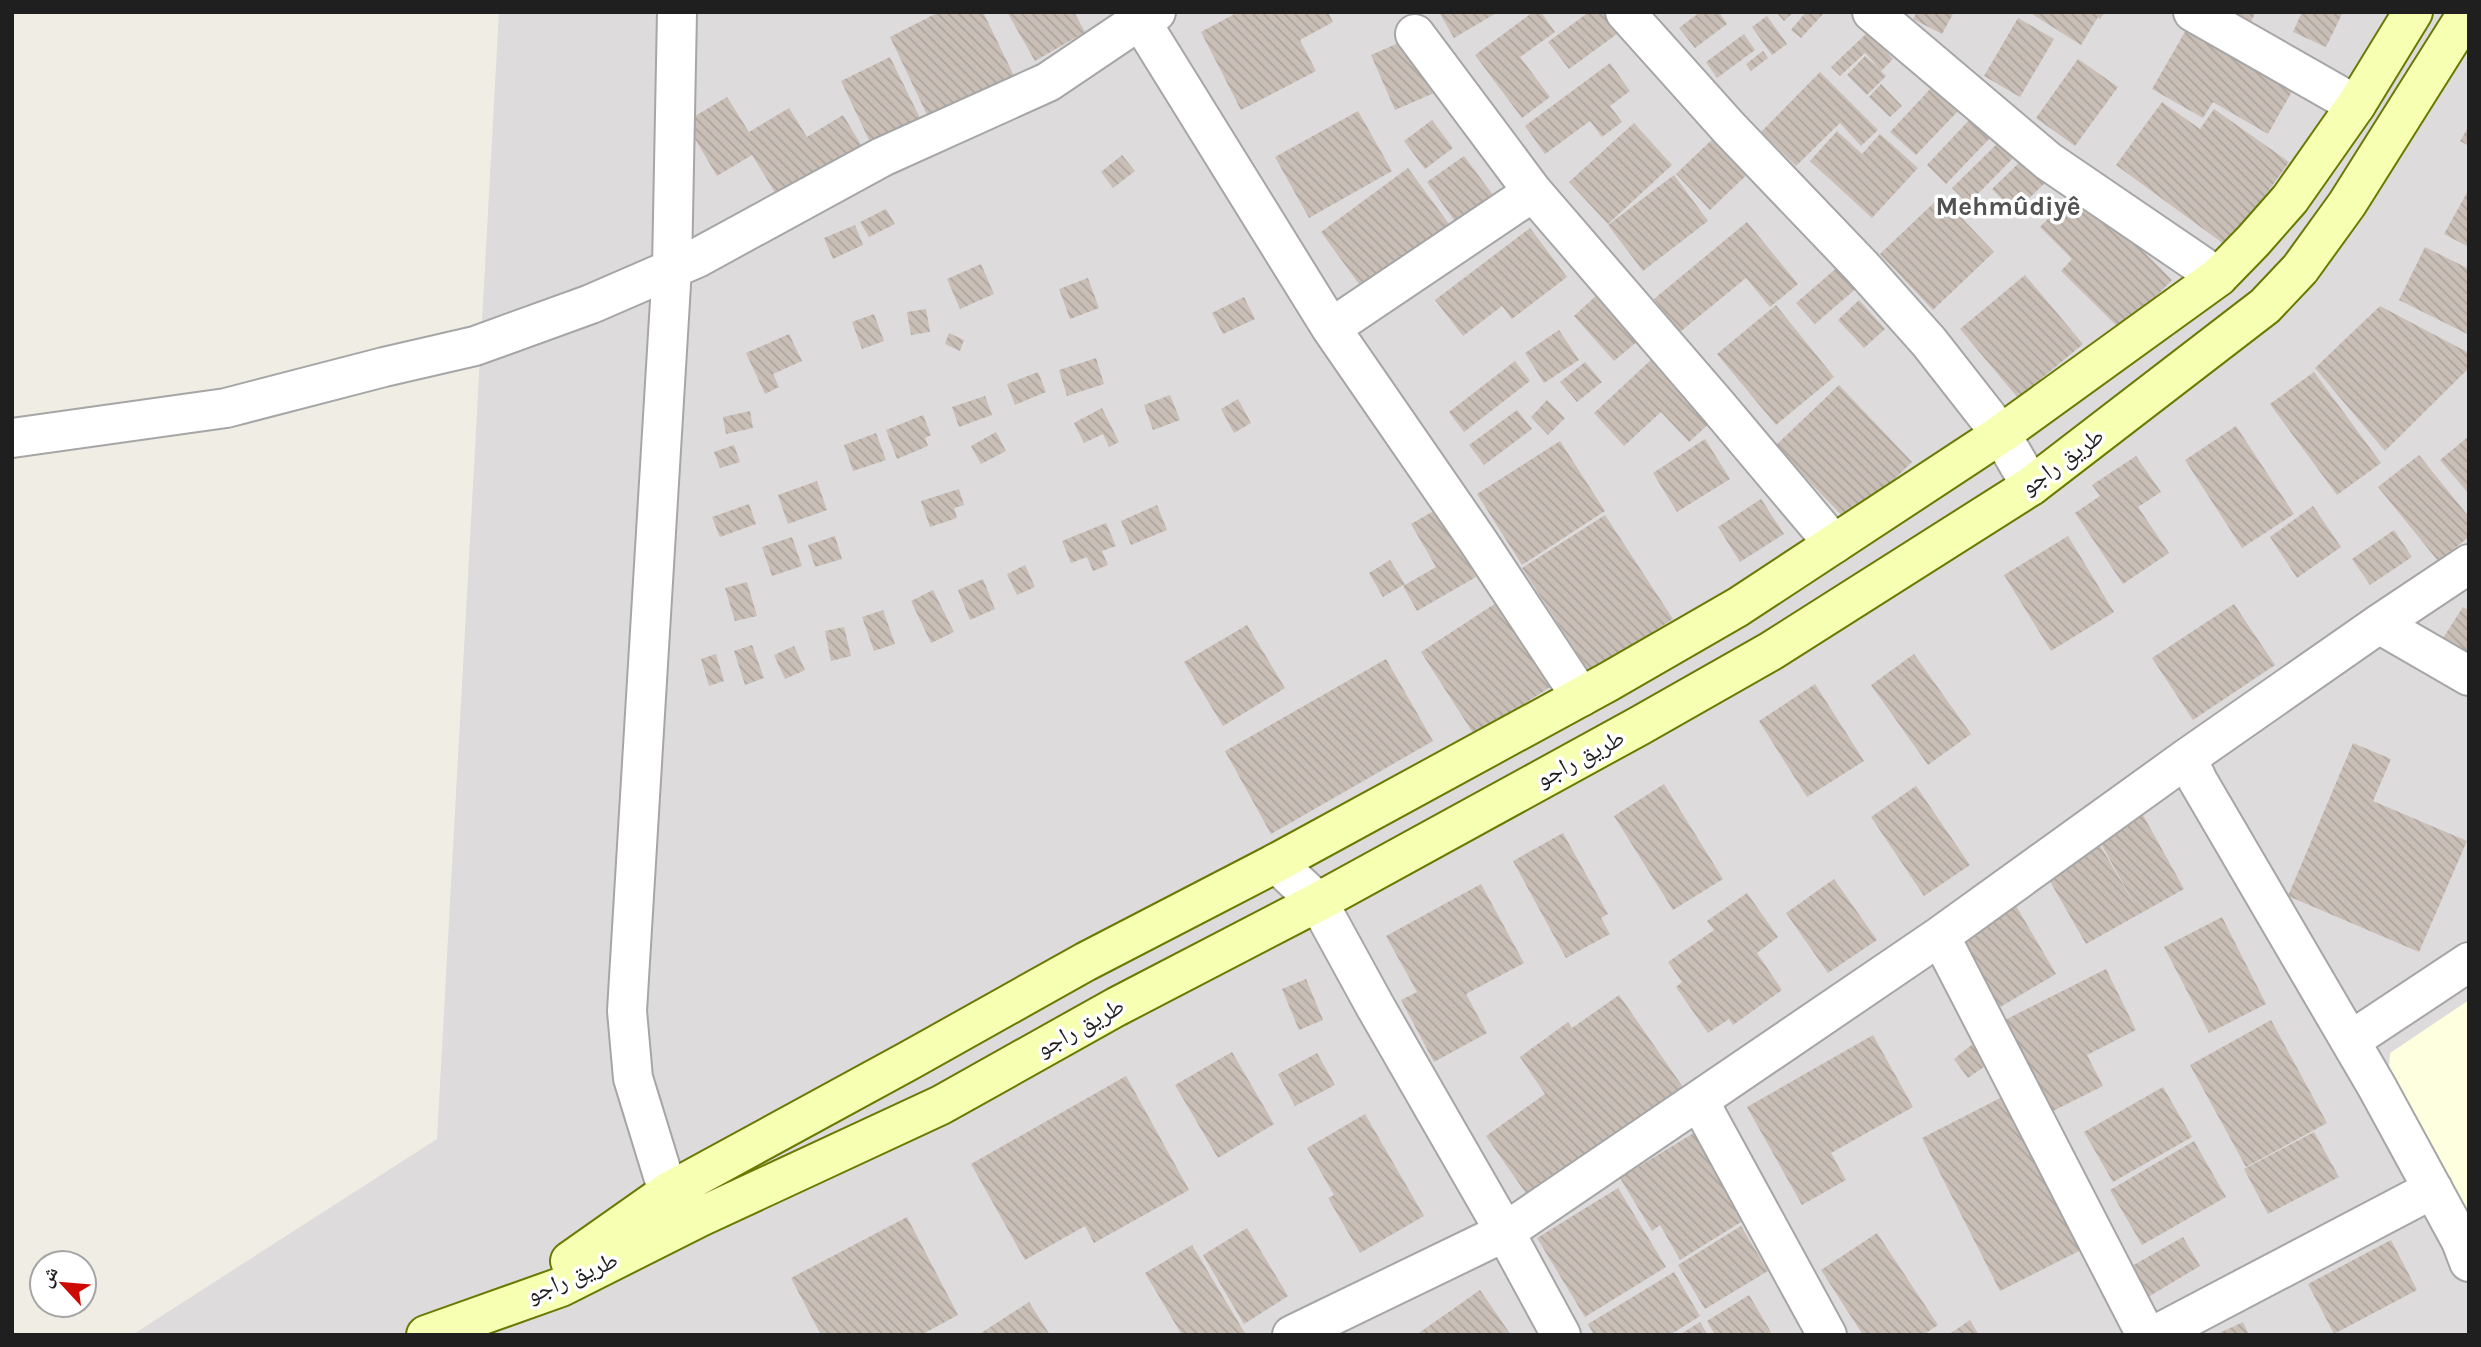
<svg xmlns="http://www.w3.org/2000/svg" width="2481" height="1347" viewBox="0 0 2481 1347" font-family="Karla,'Noto Naskh Arabic',sans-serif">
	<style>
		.residential { fill: #dddbdb }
		.education { fill: #fdffde }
		.building { fill: url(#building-back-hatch) }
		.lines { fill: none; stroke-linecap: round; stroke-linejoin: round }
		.minor-casing { stroke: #a6a6a6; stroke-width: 42 }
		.secondary-casing { stroke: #677b00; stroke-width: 42 }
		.minor { stroke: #fff; stroke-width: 38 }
		.secondary { stroke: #f7ffb3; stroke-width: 38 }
		.labels { text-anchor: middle; stroke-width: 7; stroke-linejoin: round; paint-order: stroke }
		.street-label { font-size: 24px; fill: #1f1f1f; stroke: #fff }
		.neighbourhood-label { font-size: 26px; font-weight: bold; fill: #525252; stroke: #fff }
	</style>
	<defs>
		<pattern id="building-back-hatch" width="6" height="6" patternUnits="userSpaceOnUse" patternTransform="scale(1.75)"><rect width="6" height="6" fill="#c9bfb7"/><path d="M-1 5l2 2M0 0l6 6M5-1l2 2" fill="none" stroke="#aca49d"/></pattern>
	</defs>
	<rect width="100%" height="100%" fill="#f0ede4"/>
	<path class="residential" d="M499,12h1970v1323h-2337l305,-196z"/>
	<path class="education" d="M2469,1000v214l-80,-147 1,-14z"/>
	<path class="building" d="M939,12h44l32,66 -85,43 -40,-84z
		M1007,12h67l11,20 -50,29z
		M1238,12h90l5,10 -33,18 16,31 -75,39 -40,-78z
		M1439,12h59l-44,26z
		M1533,12h8l14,20 -35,25 30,40 -28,21 -47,-63z
		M1589,12h29l10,14 -59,43 -21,-27z
		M1700,12h19l8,12 -32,24 -16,-20z
		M1776,12h18l-10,9z
		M1806,12h19l-24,26 -10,-8z
		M1917,12h37l-12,22 -29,-15z
		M2029,12h76l-5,7 -2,-2 -17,28z
		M2236,12h20l-5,9z
		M2302,12h41l-17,35 -33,-15z
		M1767,16l20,28 -15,11 -20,-28z
		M2018,18l36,21 -34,58 -36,-21z
		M2189,25l106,61 -27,48 -55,-32 -10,16 -51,-29z
		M1868,32l25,27 -12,12 5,5 -19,19 -20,-20 18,-19 14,12 -14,-15 -25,23 -9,-9z
		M1744,34l11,16 -38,28 -11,-16z
		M1410,38l24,55 -39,17 -24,-55z
		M1763,51l5,7 -17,13 -5,-7z
		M890,57l30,61 -50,24 -29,-61z
		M2078,59l40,28 -43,59 -39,-28z
		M1610,63l20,28 -20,15 12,16 -20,15 -12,-16 -45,33 -20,-28z
		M1820,72l58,58 -17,16 -21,-23 -44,43 -35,-34z
		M1881,84l21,22 -12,11 -21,-20z
		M1933,86l26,24 -43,45 -26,-23z
		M727,97l22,35 40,-24 18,29 36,-22 20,33 -84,51 -27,-44 -35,21 -32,-54z
		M2162,102l38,27 14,-20 75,53 -61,85 -112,-82z
		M1358,111l34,60 -83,47 -34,-61z
		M1970,119l21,18 -45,47 -19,-19z
		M1432,120l21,28 -28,21 -21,-28z
		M1634,123l38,42 -64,59 -39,-42z
		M2469,126v20l-9,-5z
		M1723,129l34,36 -47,45 -34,-36z
		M1837,131l25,23 18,-20 38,34 -46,50 -62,-57z
		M2004,137l15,15 -51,52 -16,-16z
		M1122,155l13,16 -22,17 -12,-16z
		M1464,156l35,47 -38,27 -34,-48z
		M2023,159l23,23 -31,30 -23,-23z
		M1408,168l46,63 -87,64 -46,-63z
		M1674,175l34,46 -65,50 -35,-46z
		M2079,187l93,93 -50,51 -61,-60 11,-12 -32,-32z
		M2469,189v58l-25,-13z
		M1941,196l53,56 -61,58 -53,-56z
		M886,209l9,15 -26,13 -9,-15z
		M1747,222l51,62 -28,23 -24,-29 -66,54 -26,-33z
		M855,225l8,20 -30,14 -9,-21z
		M1530,228l37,49 -55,42 -10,-13 -39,30 -28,-36z
		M2425,247l44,22v66l-70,-35z
		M981,264l13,30 -34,15 -13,-30z
		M1840,265l19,21 -44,38 -19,-21z
		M2025,275l58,69 -65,54 -58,-69z
		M1088,278l11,30 -29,11 -11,-30z
		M1598,294l41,46 -25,21 -40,-45z
		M1244,297l11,22 -32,15 -11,-21z
		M1859,300l26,29 -21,19 -26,-28z
		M1776,305l58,72 -58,48 -59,-71z
		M2380,306l89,47v15l-84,83 -70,-83z
		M926,309l4,23 -19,3 -4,-23z
		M874,314l10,27 -22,8 -10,-27z
		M1559,330l20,30 -35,23 -19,-30z
		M949,333l15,7 -4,11 -15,-7z
		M789,334l13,27 -29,13 6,13 -14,7 -19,-41z
		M1096,358l8,26 -37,12 -8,-26z
		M1653,358l59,63 -23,21 -28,-30 -37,34 -30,-33z
		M1515,361l15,20 -66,51 -15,-20z
		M1585,362l17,20 -25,20 -17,-20z
		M1038,372l8,20 -31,13 -8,-21z
		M2314,372l67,91 -44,32 -67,-91z
		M1839,385l73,77 -63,61 -74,-77z
		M1170,395l10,25 -27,10 -9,-25z
		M985,396l7,19 -33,12 -7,-20z
		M1238,399l13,24 -17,10 -13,-24z
		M1547,400l18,18 -17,17 -17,-18z
		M1102,408l17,34 -10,5 -6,-13 -19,9 -10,-20z
		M1517,410l15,19 -48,36 -15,-20z
		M750,411l3,17 -27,6 -3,-17z
		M923,415l8,20 -6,3 3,8 -31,13 -11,-29z
		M2236,426l58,88 -52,34 -57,-88z
		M996,432l10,19 -25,13 -10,-18z
		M876,433l10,27 -33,11 -9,-26z
		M2469,436v58l-29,-34z
		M1705,439l25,40 -53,33 -24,-39z
		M1560,441l45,70 -83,54 -45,-71z
		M734,445l6,17 -20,6 -6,-16z
		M2419,455l50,62v20l-31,24 -60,-74z
		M2136,456l25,36 -23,15 31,46 -46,31 -48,-71 25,-17 -8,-11z
		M817,481l10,29 -39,14 -10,-29z
		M959,489l5,16 -10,3 3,10 -27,9 -9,-26z
		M1761,499l23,35 -44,28 -22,-35z
		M749,504l7,20 -36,13 -8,-20z
		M1157,505l10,25 -36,15 -10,-24z
		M2313,506l28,41 -44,31 -27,-41z
		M1437,509l39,68 -59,34 -14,-25 33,-19 -25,-43z
		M1605,515l68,104 -83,54 -68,-105z
		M1106,523l10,23 -14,5 6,14 -15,6 -6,-14 -16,6 -9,-22z
		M2394,530l18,27 -42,28 -18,-26z
		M835,536l7,23 -27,8 -7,-22z
		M2068,536l46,76 -63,39 -47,-76z
		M792,537l10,29 -30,10 -10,-29z
		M1390,560l15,24 -22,13 -14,-24z
		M1025,565l10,22 -18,8 -10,-21z
		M983,579l12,30 -25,11 -12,-30z
		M747,582l10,34 -22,5 -10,-33z
		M933,590l21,42 -23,11 -20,-42z
		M1496,603l54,84 -75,49 -54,-84z
		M2234,604l41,61 -82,55 -41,-62z
		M2463,607l6,4v44l-26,-17z
		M883,610l12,34 -21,7 -12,-34z
		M1247,625l38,63 -62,38 -39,-64z
		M844,627l7,29 -20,5 -6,-30z
		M752,645l12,33 -19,7 -11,-34z
		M794,646l11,24 -20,9 -11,-24z
		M716,654l8,27 -15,5 -8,-27z
		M1914,654l57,80 -43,31 -57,-80z
		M1386,659l47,82 -162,93 -46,-83z
		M1815,684l49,77 -57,36 -48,-76z
		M2353,743l38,16 -18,42 94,40 -48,111 -131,-56z
		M1664,784l59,95 -50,31 -59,-94z
		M1916,786l54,79 -46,31 -53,-79z
		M2138,806l46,83 -98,55 -42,-73 53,-31 39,67 -42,-76z
		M1563,833l45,81 -7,4 9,16 -44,24 -53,-97z
		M1834,879l43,61 -49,33 -42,-60z
		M1481,884l43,79 -58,31 21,39 -53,29 -33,-62 16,-8 -31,-56z
		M1747,893l31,44 -21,16 25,37 -49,35 -4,-6 -21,14 -32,-46 6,-5 -14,-20 46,-32 -7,-9z
		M2012,899l44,75 -59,35 -44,-74z
		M2222,917l44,87 -57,29 -45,-86z
		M2106,969l30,61 -49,25 16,31 -52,26 -46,-92z
		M1306,979l17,41 -24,10 -17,-41z
		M1619,995l64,92 -156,108 -41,-59 59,-42 -25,-37 48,-35 4,6z
		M2271,1020l56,103 -81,44 -56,-102z
		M1873,1035l40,72 -82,46 15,27 -44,25 -55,-98z
		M1974,1043l14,21 -20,14 -14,-19z
		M1232,1052l42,72 -56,34 -43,-73z
		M1317,1053l18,32 -40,21 -17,-32z
		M1126,1076l63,114 -95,53 -9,-17 -60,34 -54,-96z
		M2163,1087l29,50 -79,45 -29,-50z
		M2006,1095l77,154 -83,42 -78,-153z
		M1365,1114l59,102 -64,37 -32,-55 6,-3 -27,-47z
		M1697,1131l52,86 -69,43 -20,-35 -8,6 -32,-53z
		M2314,1132l25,45 -71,37 -24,-45z
		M2194,1141l32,56 -84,48 -32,-55z
		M1618,1188l48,79 -81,50 -48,-79z
		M907,1217l51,98 -37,20h-100l-30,-57z
		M1741,1226l27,45 -63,38 -27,-44z
		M1247,1228l41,68 -44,28 -41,-69z
		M1877,1233l61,92 -15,10h-60l-42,-65z
		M2183,1237l17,29 -57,34 -18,-30z
		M2391,1240l26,50 -83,44 -26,-50z
		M1192,1245l54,90h-64l-37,-62z
		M1674,1272l26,44 -30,19h-76l-6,-11z
		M1480,1290l31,45h-95z
		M1749,1295l22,37 -5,3h-51l-8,-14z
		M1029,1302l21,33h-72z
		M1970,1320l9,15h-31z
		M1700,1322l8,13h-29z
		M2243,1322l6,13h-34z"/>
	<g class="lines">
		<g class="minor-casing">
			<path id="minor" d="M1625,12l104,116 133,139 67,75 72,92 30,52
				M1872,12l176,149 170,116
				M2193,12l163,93
				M1140,20l191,308 147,213 103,156
				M1415,34l118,158 183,212 118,140
				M1331,328l202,-136
				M12,438l214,-30 158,-41 91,-21 116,-42 106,-46 185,-101 166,-75 92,-62 16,-8
				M2379,624l90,52
				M2187,758l11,23 179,306 84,154 8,21
				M1276,863l42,39 57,104 130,226 56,103
				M1940,936l206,399
				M2350,1041l119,-79
				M1699,1101l128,234
				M668,1192l-35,-114 -6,-67 45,-743 5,-256
				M1292,1335l213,-103 435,-296 247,-178 192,-134 90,-60
				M2155,1335l278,-146"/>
		</g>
		<g class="secondary-casing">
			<path id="secondary" d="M570,1261l98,-69 242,-132 175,-98 191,-99 332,-181 130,-75 263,-173 217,-157 35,-36 37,-42 66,-94 57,-93
				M426,1335l135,-48 139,-70 241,-112 175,-98 202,-105 321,-176 132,-75 260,-165 234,-180 35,-37 47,-65 121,-192"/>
		</g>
		<use href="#minor" class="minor"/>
		<use href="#secondary" class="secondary"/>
	</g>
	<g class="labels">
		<g class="street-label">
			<text transform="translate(2062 461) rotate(-36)" y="8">طريق راجو</text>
			<text transform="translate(1580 758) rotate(-28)" y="8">طريق راجو</text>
			<text transform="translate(1080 1027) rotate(-29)" y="8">طريق راجو</text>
			<text transform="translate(572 1277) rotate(-23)" y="8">طريق راجو</text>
		</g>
		<g class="neighbourhood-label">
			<text x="2008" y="215">Mehmûdiyê</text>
		</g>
	</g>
	<rect width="2481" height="1347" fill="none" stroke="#1f1f1f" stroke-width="28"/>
	<g transform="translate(63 1284) rotate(296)"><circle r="33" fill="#ffffff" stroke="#a5a5a5" stroke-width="2"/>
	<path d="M0-5L12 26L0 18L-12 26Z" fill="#cd0b00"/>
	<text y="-10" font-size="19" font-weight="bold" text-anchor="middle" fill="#1f1f1f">ش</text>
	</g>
</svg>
